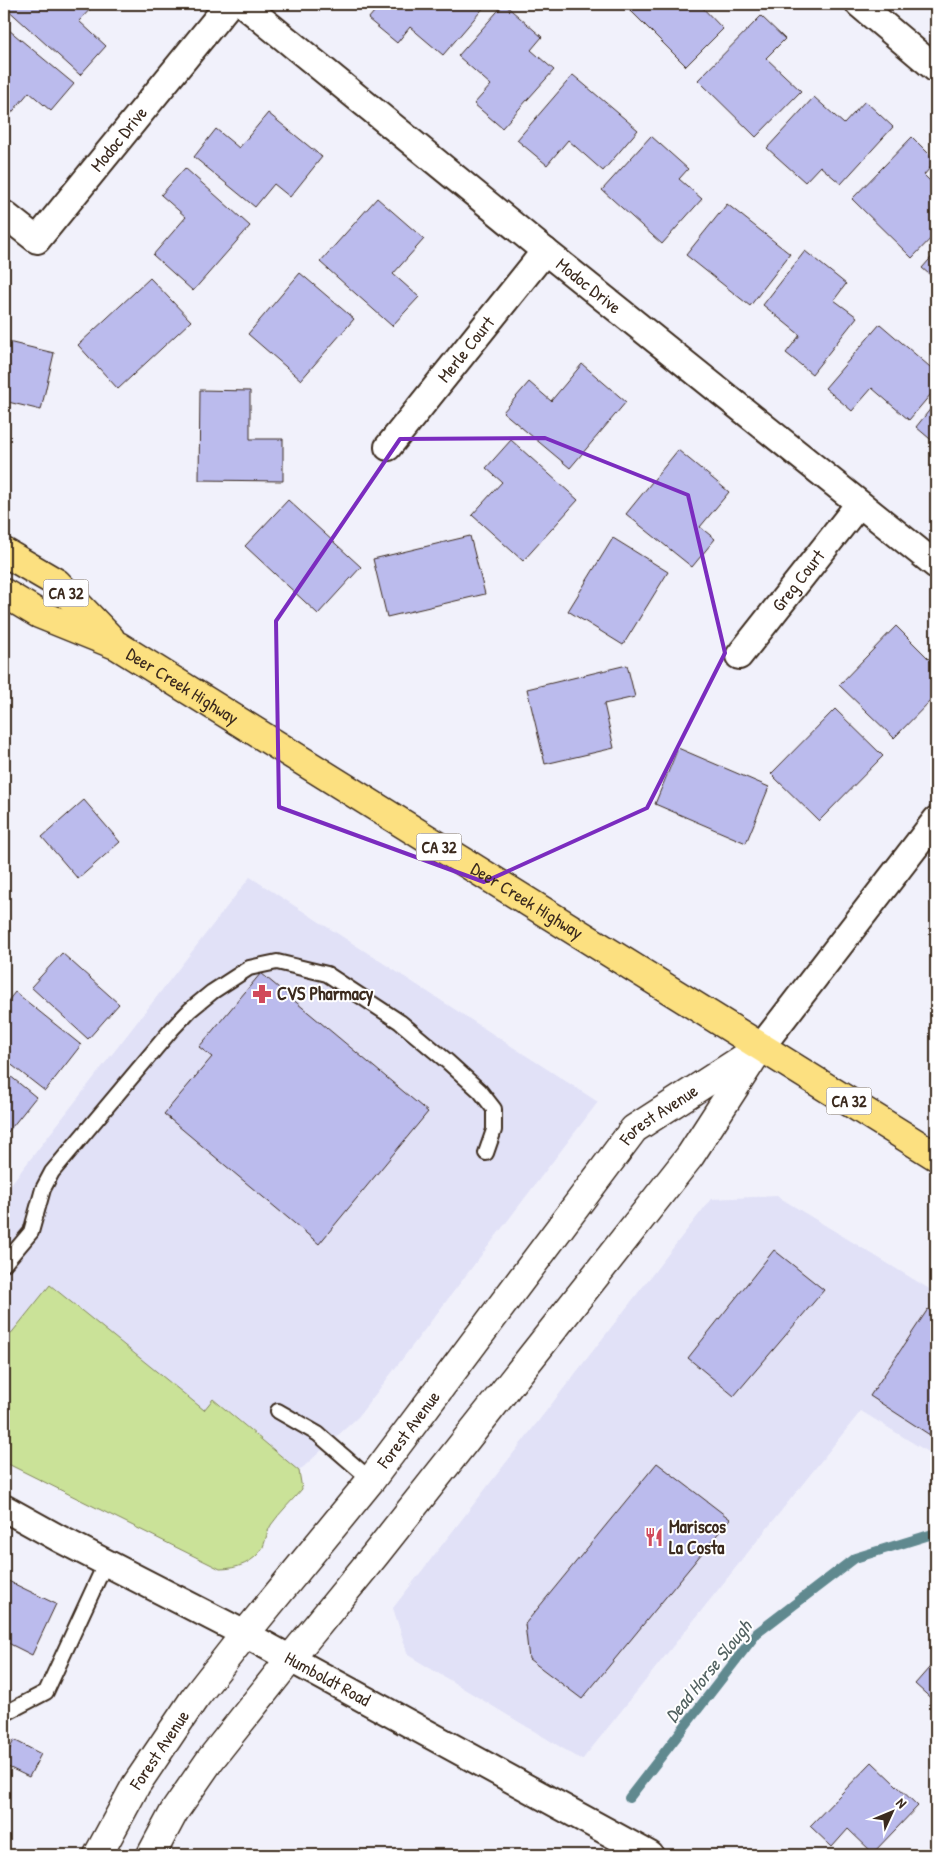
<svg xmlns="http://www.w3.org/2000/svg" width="940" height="1859" viewBox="0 0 940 1859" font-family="'Patrick Hand',sans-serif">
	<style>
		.built { fill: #e1e1f7 }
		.green { fill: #cae298; stroke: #82865b }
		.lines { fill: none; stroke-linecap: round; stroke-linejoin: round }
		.stream { stroke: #61898f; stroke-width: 10 }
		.building { fill: #bbbbed; stroke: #3b2a1e }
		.service-casing { stroke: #3b2a1e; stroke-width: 18 }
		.minor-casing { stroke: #3b2a1e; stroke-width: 30 }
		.tertiary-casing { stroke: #3b2a1e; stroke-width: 31 }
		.primary-casing { stroke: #3b2a1e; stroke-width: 31 }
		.service { stroke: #fff; stroke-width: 14 }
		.minor { stroke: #fff; stroke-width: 26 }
		.tertiary { stroke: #fff; stroke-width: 28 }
		.primary { stroke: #fce080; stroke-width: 28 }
		.marked { fill: none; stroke: #7b2cbf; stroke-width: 4; stroke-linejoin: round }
		.labels { text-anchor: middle; stroke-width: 4; stroke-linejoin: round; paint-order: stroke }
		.shield { fill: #fff; stroke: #766a62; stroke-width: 1 }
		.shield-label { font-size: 16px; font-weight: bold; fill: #3b2a1e }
		.street-label { font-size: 18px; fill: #3b2a1e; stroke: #fff }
		.poi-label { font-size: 18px; font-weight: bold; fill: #3b2a1e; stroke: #fff; text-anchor: start }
		.water-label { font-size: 19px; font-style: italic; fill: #516160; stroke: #fff }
	</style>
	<rect width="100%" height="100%" fill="#f1f1fb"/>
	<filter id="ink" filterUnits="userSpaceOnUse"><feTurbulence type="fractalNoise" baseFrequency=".02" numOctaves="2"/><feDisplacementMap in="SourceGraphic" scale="10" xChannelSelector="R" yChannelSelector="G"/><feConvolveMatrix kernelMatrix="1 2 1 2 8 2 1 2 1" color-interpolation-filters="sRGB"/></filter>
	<g filter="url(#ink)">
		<path class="built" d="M250,877l348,225 -240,315 -59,54 -85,-72 -10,11 -200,-69v-148z
			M777,1196l159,97v164l-75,-46 -279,349 -174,-105 -15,-47 318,-409z"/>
		<path class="green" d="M50,1285l154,125 9,-11 86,72 3,18c-10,12 -22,23 -31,36 -4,6 -5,15 -8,22 -8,15 -26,22 -43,22l-216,-107v-121h1z"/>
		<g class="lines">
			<path class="stream" d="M629,1798l128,-165 98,-75 81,-25"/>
		</g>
		<path class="building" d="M8,4h87l-16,17 27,25 -26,29 -75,-68z
			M381,4h104l1,1 -43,50 -33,-28 -13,16 -29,-24z
			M504,4l38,33 -11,13 23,20 -52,58 -28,-24 17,-19 -33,-29z
			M624,4h75l24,25 -37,37z
			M761,16l24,23 -19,19 35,33 -45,46 -58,-57z
			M9,30l65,54 -23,27 -22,-19 -25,30v-85z
			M573,75l65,55 -35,41 -35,-31 -21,25 -30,-25z
			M814,97l30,27 21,-23 28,26 -52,57 -21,-18 -15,16 -38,-34z
			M268,113l54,44 -32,40 -16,-13 -19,23 -61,-50 22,-28 23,19z
			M651,136l37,33 -9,10 23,20 -40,45 -60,-54z
			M912,137l24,24 -12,14 12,12v46l-24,25 -60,-59z
			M185,168l65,58 -57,65 -40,-36 33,-38 -25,-22z
			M377,198l47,41 -31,35 26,23 -27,29 -72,-64z
			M727,204l63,50 -40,52 -64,-51z
			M805,251l41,33 -12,16 23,17 -45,57 -26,-21 14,-18 -37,-30z
			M936,252v28l-14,-12z
			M300,273l54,46 -53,61 -53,-46z
			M150,278l41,43 -73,68 -40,-44z
			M880,324l56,48v16l-27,32 -37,-32 -20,23 -27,-23z
			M4,341l50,12 -13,57 -37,-9z
			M582,364l44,38 -56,66 -67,-56 26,-30 22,19z
			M200,390l50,1v48h33v42l-84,-1z
			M936,402v42l-20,-17z
			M511,440l67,60 -55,61 -51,-46 30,-33 -16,-14z
			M678,450l51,42 -29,35 15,12 -23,28 -66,-53z
			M288,500l73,67 -43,47 -73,-68z
			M470,536l15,58 -98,23 -14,-58z
			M613,538l55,34 -45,73 -55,-34z
			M896,626l40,40v29l-42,43 -55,-53z
			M627,665l8,32 -31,7 10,44 -69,16 -18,-75z
			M835,709l48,47 -64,65 -48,-47z
			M678,748l91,39 -23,56 -91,-39z
			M84,800l36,42 -42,37 -36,-42z
			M62,953l57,51 -31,35 -57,-52z
			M261,973l167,139 -109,132 -155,-130 48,-57 -13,-10z
			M15,992l66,53 -36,46 -41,-32v-53z
			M4,1071l32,26 -32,40z
			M774,1250l50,40 -90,106 -46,-38z
			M928,1309l8,6v117l-3,5 -63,-41z
			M657,1463l73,56 -148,180 -53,-40 -4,-35z
			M4,1579l52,25 -24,51 -28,-14z
			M936,1660v43l-21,-19z
			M14,1740l27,14 -12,23 -25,-12v-4z
			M872,1762l46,44 -45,47 -25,-24 -16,18 -22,-21z"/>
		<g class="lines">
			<g class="service-casing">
				<path id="service" d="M4,1264l27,-32 12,-43 9,-17 120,-143 18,-19 22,-18 37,-24 28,-6 50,12 73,48 48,40 32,29 14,18v21l-8,23
					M278,1411l40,23 53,46
					M4,1714l42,-22 60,-130"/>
			</g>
			<g class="minor-casing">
				<g id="minor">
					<path id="s1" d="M243,4l302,247 391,314"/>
					<path d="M859,4l77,65"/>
					<path id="s2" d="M4,214l33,26 192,-236"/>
					<path id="s3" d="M388,447l157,-196"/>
					<path id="s4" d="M739,656l120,-152"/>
					<path d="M761,1047l175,-227"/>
					<path id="s5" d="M4,1508l56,31 185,95 405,221"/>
				</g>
			</g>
			<g class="tertiary-casing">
				<g id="tertiary">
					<path id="s6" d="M98,1855l38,-70 58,-86 51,-65 126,-154 263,-351 127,-82"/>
					<path d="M151,1855l23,-43 36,-52 80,-101 85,-104 315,-399 66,-102"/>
				</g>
			</g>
			<g class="primary-casing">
				<g id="primary">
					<path d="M4,552l53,31 53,55"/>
					<path id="s7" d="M4,593l35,21 79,32 818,510"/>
				</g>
			</g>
			<use href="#service" class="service"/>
			<use href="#minor" class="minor"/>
			<use href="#tertiary" class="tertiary"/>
			<use href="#primary" class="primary"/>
		</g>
	</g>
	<path class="marked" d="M545,438l143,57 37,158 -78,155 -163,74 -205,-75 -3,-186 124,-182z"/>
	<defs>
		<g id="pharmacy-bare" transform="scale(1.5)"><path d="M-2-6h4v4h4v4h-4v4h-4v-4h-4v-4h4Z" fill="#d1495b" stroke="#fff" stroke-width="2.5" paint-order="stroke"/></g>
		<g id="restaurant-bare" transform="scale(1.5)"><path d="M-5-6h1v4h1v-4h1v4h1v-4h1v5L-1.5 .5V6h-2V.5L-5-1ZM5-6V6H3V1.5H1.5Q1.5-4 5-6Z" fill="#d1495b" stroke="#fff" stroke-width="2.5" paint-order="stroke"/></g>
	</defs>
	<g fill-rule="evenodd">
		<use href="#pharmacy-bare" x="262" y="994"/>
		<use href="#restaurant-bare" x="654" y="1537"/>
	</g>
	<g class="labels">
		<g class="shield">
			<rect x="43.5" y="579.5" width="45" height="27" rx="4"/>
			<rect x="416.5" y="833.5" width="45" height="27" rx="4"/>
			<rect x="826.5" y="1087.5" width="45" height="27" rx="4"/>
		</g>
		<g class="shield-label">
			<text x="66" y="599">CA 32</text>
			<text x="439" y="853">CA 32</text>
			<text x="849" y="1107">CA 32</text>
		</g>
		<g class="street-label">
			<text dy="6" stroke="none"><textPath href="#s2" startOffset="172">Modoc Drive</textPath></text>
			<text dy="6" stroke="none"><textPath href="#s1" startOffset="446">Modoc Drive</textPath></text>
			<text dy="6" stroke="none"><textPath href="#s3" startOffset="125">Merle Court</textPath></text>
			<text dy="6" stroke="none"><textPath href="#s4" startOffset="96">Greg Court</textPath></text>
			<text dy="6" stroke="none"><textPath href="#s7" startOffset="202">Deer Creek Highway</textPath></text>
			<text dy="6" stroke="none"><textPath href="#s7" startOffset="608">Deer Creek Highway</textPath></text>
			<text dy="6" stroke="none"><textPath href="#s6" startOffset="932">Forest Avenue</textPath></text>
			<text dy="6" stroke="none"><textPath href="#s6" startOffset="528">Forest Avenue</textPath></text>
			<text dy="6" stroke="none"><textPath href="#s5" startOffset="366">Humboldt Road</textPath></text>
			<text dy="6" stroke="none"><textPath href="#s6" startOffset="122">Forest Avenue</textPath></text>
		</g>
		<g class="poi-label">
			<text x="277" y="1000">CVS Pharmacy</text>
			<text x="669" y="1533">Mariscos<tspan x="669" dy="21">La Costa</tspan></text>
		</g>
		<g class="water-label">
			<text transform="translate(708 1671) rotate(-51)" y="7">Dead Horse Slough</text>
		</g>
	</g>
	<rect width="940" height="1859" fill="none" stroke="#fff" stroke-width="20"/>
	<rect x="10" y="10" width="920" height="1839" fill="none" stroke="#3b2a1e" stroke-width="2" filter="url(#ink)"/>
	<g transform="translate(892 1812) rotate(46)" stroke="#ffffff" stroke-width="4" paint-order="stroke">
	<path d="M0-4L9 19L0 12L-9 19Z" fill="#3b2a1e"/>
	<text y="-8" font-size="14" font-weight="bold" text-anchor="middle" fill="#3b2a1e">N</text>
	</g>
</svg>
